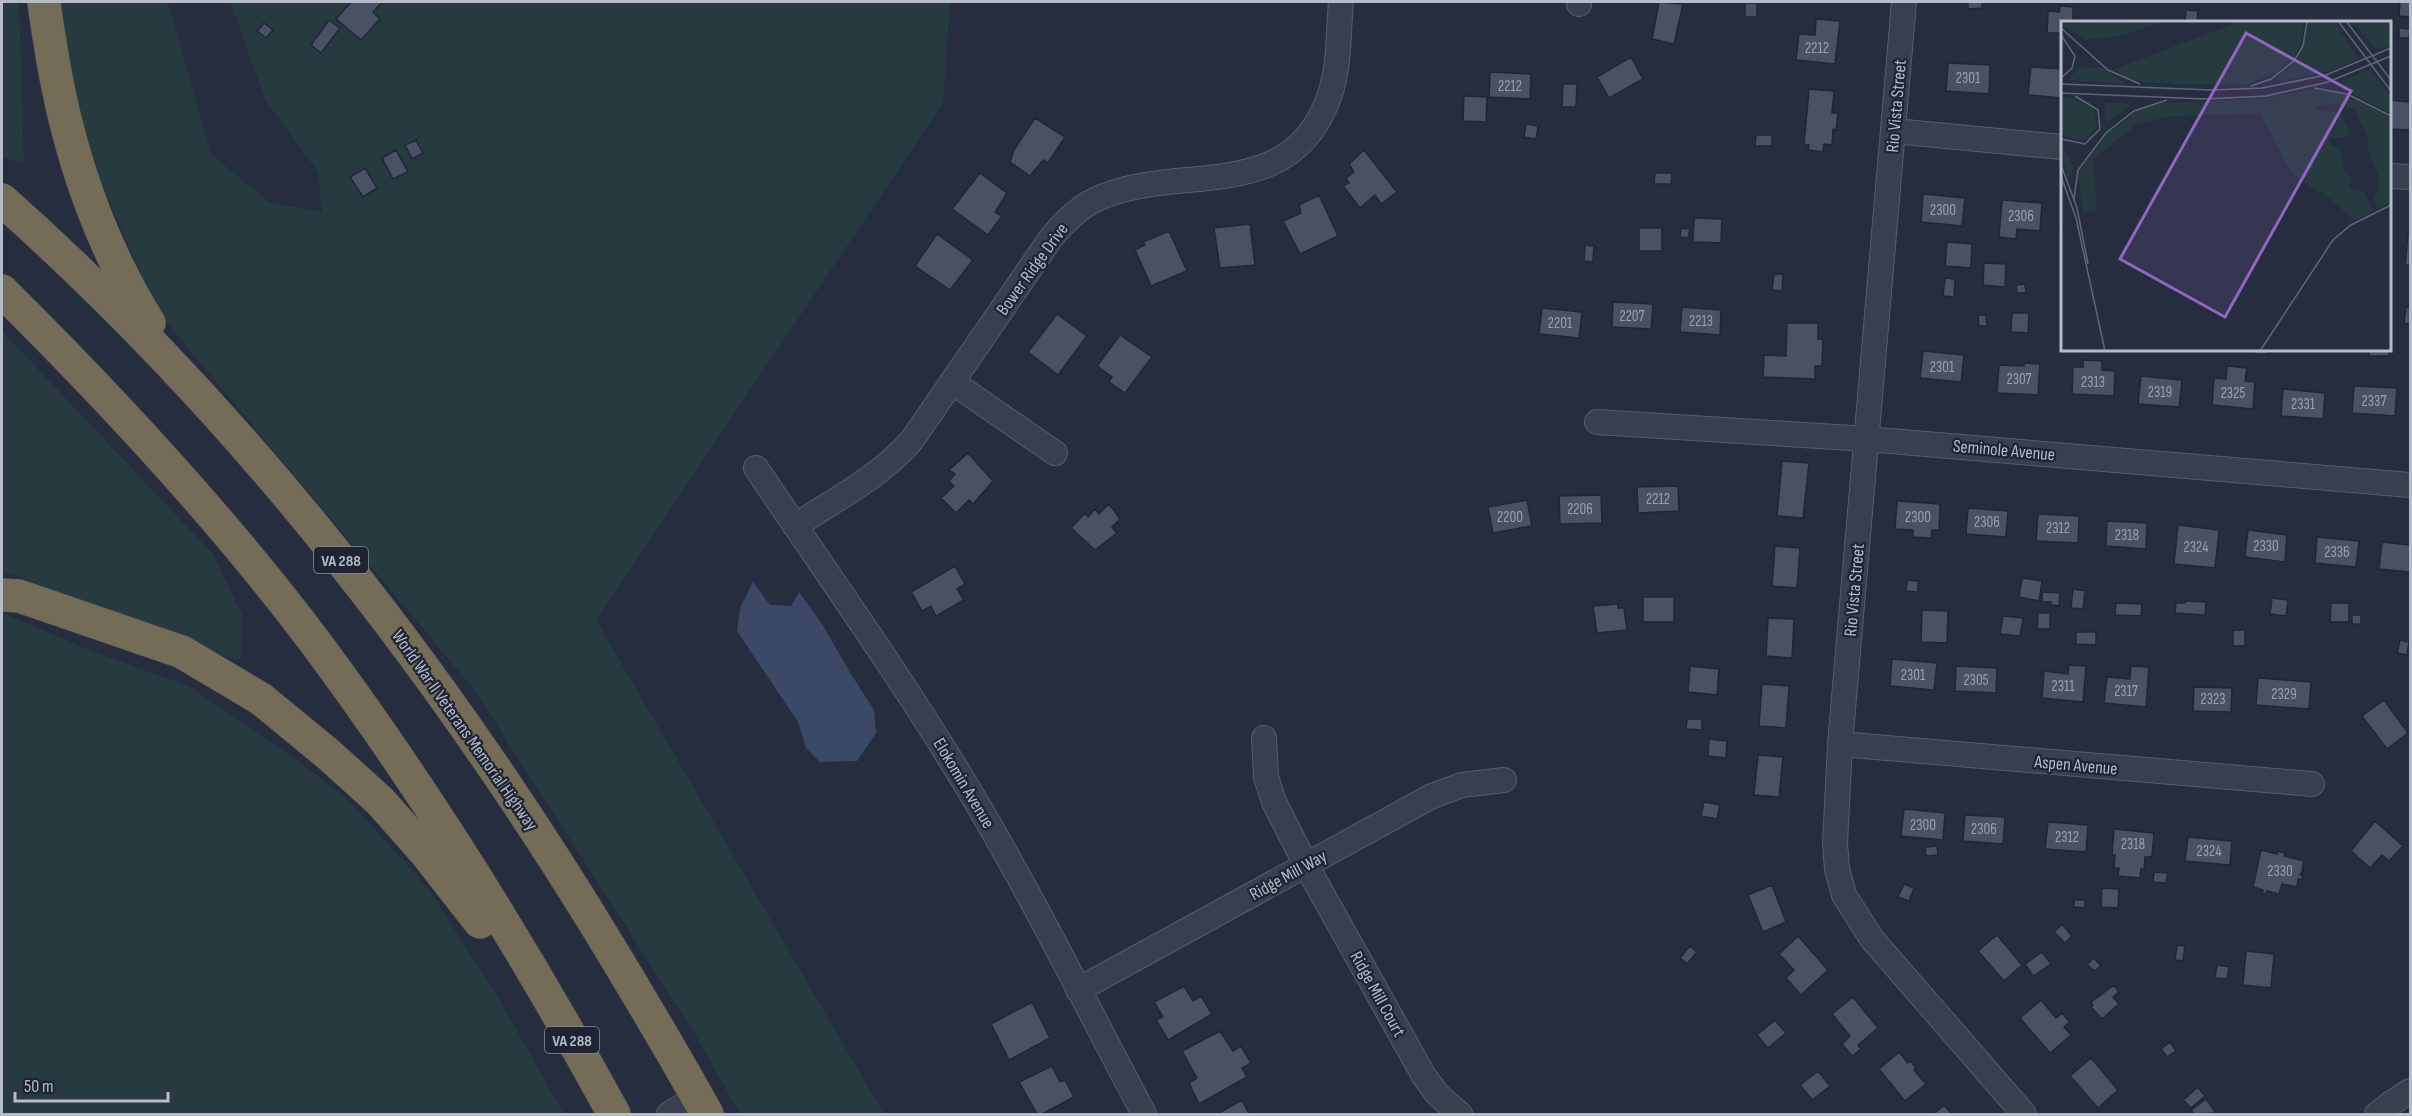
<svg xmlns="http://www.w3.org/2000/svg" width="2412" height="1116" viewBox="0 0 2412 1116" font-family="'Sofia Sans Condensed',sans-serif">
	<style>
		.green { fill: #273a3f }
		.water { fill: #3b4967 }
		.building { fill: #495165; stroke: #202636; stroke-width: 1.5 }
		.lines { fill: none; stroke-linecap: round; stroke-linejoin: round }
		.minor-casing { stroke: #575d6c; stroke-width: 26 }
		.highway-casing { stroke: #444a59; stroke-width: 34 }
		.minor { stroke: #393f4e; stroke-width: 24 }
		.highway { stroke: #746c56; stroke-width: 33 }
		.labels { text-anchor: middle; stroke-width: 4.5; stroke-linejoin: round; paint-order: stroke }
		.number-label { font-size: 15px; fill: #9aa0b0 }
		.shield { fill: #1e2434; stroke: #888e9c; stroke-width: 1.5 }
		.shield-label { font-size: 16px; font-weight: bold; fill: #b5bbc9 }
		.street-label { font-size: 18px; fill: #b5bbc9; stroke: #1e2434 }
		.inset-road { fill: none; stroke: #5f6676; stroke-width: 1.5 }
		.view { fill: #9265c3; fill-opacity: 0.15; stroke: #9265c3; stroke-width: 3 }
		.inset-edge { fill: none; stroke: #b5bbc9; stroke-width: 3 }
	</style>
	<rect width="100%" height="100%" fill="#252d3e"/>
	<path class="green" d="M2,2h17l5,161 -22,-6z
		M60,2h108l43,152 58,48 53,10 -4,-40 -52,-71 -36,-99h720l-7,101 -347,517 288,494h-144l-44,-78 -221,-345 -318,-380 -72,-165 -22,-98z
		M2,331l211,223 29,61 -1,45 -42,-10 -187,-76 -10,1z
		M2,614l5,1 85,36 99,36 107,74 47,36 83,91 71,111 65,115h-562z"/>
	<path class="water" d="M753,582l17,23 21,1 8,-14 23,32 29,50 23,36 2,23 -19,28 -37,1 -14,-14 -8,-26 -61,-91 3,-23z"/>
	<path class="building" d="M351,2h31l-9,10 7,7 -19,21 -25,-21z
		M1659,2l24,2 -9,40 -22,-5z
		M1968,2h14v6l-14,1z
		M2400,2h10v15l-11,-1z
		M1745,3h12v14h-12z
		M2060,6l13,1v15h-11v11h-15l1,-22 11,1z
		M2186,10l12,1 -1,11h-12z
		M1816,19l24,2 -5,43 -39,-4 3,-26 16,1z
		M329,20l11,8 -19,25 -10,-8z
		M264,23l9,7 -7,8 -9,-7z
		M2399,28l11,1 -1,9h-10z
		M1631,57l12,22 -34,19 -12,-21z
		M1948,63l42,2 -1,29 -43,-3z
		M2031,67l31,2v29l-34,-3z
		M1490,72l41,2 -1,25 -41,-2z
		M1563,84h14l-1,23h-14z
		M1809,89l25,2 -2,22h6l-2,17 -3,-1 -1,16 -8,-1 -1,8 -15,-2 1,-5 -5,-1z
		M1464,96l23,1 -1,25 -23,-1z
		M2390,100l20,2v28l-20,-1z
		M1035,118l30,19 -17,26 -5,-3 -13,16 -20,-14 4,-12z
		M1526,124l12,2 -2,13 -12,-2z
		M1756,135h16v11h-17z
		M416,140l7,13 -11,6 -7,-14z
		M396,150l12,22 -15,7 -11,-21z
		M1364,150l33,42 -16,12 -6,-9 -15,13 -17,-22 6,-3 -3,-5 8,-6 -5,-8z
		M365,168l12,20 -14,9 -13,-20z
		M980,173l27,20 -12,19 7,4 -14,19 -36,-26z
		M1655,173h17l-1,11h-17z
		M1923,194l42,4 -3,28 -41,-4z
		M1319,195l19,41 -38,18 -17,-33 18,-8 -2,-8z
		M2002,200l40,3 -2,28 -23,-2 -1,10 -17,-2z
		M2061,204l1,1v28h-3z
		M1694,218l28,1 -1,24 -28,-1z
		M1250,224l5,41 -35,3 -6,-40z
		M1639,228h23v23h-23z
		M1681,228l9,1 -2,9 -8,-1z
		M1169,231l18,40 -36,15 -16,-36 10,-5 -2,-3z
		M937,234l36,26 -23,30 -35,-24z
		M2408,235h2v30h-5z
		M1947,242l25,2 -1,24 -26,-2z
		M1585,245l9,1 -1,16 -9,-1z
		M1984,263l22,1 -1,23 -22,-2z
		M1774,274h9l-1,17 -10,-1z
		M1945,278l10,1 -1,18 -11,-1z
		M2025,284l1,9h-9l-1,-8z
		M1613,302l40,2 -2,25 -39,-2z
		M1682,307l39,3 -1,25 -40,-3z
		M2406,307l4,1v16l-6,-1z
		M1542,308l40,4 -3,26 -40,-4z
		M2012,313h17l-1,20 -17,-1z
		M1057,314l30,22 -29,39 -30,-23z
		M1978,315h8l1,11h-8z
		M1787,323h31v16h5l-1,27h-7v13l-52,-2 1,-22 22,1z
		M1120,335l32,22 -27,36 -16,-11 3,-5 -15,-11z
		M2255,350h13v4h-13z
		M2369,350h20v6h-20z
		M1923,351l41,4 -3,27 -41,-4z
		M2083,360l19,1v9l13,1 -1,25 -42,-2 1,-27h10z
		M2024,363l16,1 -2,31 -41,-2 2,-28 25,1z
		M2227,366l20,2 -2,13 10,1 -2,27 -41,-4 2,-27 12,1z
		M2141,376l41,4 -3,27 -41,-3z
		M2354,386l43,2 -2,28 -43,-3z
		M2283,389l42,4 -2,26 -42,-3z
		M968,453l25,28 -20,23 -4,-4 -13,13 -15,-15 13,-12 -5,-5 6,-7 -6,-4z
		M1782,461l27,2 -6,55 -26,-2z
		M1678,486l1,25 -41,2 -1,-26z
		M1601,495l1,28 -42,1 -1,-28z
		M1527,500l5,26 -39,7 -5,-26z
		M1897,501l43,3 -1,26h-7l-1,8 -18,-1v-7l-18,-1z
		M1109,504l11,15 -8,8 5,6 -22,17 -24,-22 14,-15 3,4 7,-8 4,5z
		M1968,508l40,3 -2,26 -40,-3z
		M2038,514l41,2 -1,27 -42,-2z
		M2107,521l40,2 -1,26 -40,-3z
		M2178,525l41,5 -4,38 -41,-4z
		M2248,530l39,5 -2,27 -40,-5z
		M2317,537l42,4 -3,26 -41,-4z
		M2382,542l28,3v27l-31,-3z
		M1775,546l25,2 -3,40 -25,-2z
		M955,566l10,18 -8,5 7,11 -28,16 -5,-10 -9,5 -11,-19z
		M2022,578l20,3 -3,20 -20,-4z
		M1907,580l11,1v11l-12,-1z
		M2073,589l12,2 -2,18 -12,-1z
		M2042,592l18,1 -1,13 -8,-1v-3h-9z
		M1643,597h31v25h-31z
		M2272,598l16,2 -2,16 -16,-2z
		M2185,601l21,1 -1,13 -30,-2 1,-10h9z
		M2116,603l26,1 -1,12 -26,-1z
		M2331,603h18v19h-19z
		M1618,604v4h6l3,22 -30,3 -4,-27z
		M1922,610l26,1 -1,32 -26,-1z
		M2038,613h12v16h-13z
		M2352,615h9v9h-9z
		M2003,616l20,2 -3,18 -20,-2z
		M1768,618l26,1 -2,39 -26,-2z
		M2233,630h12v16h-12z
		M2076,632h20v13l-20,-1z
		M2400,640l9,2 -2,13 -10,-2z
		M1892,659l45,4 -3,27 -44,-4z
		M2069,665l17,1 -3,36 -41,-4 2,-27 24,3z
		M1690,666l29,3 -2,26 -29,-3z
		M1956,666l41,2 -1,25 -41,-2z
		M2131,666l18,1 -3,40 -42,-4 3,-26 23,2z
		M2258,678l53,4 -2,27 -53,-4z
		M1762,684l27,2 -3,42 -27,-2z
		M2194,687l38,1 -1,24 -38,-1z
		M2384,700l24,33 -21,16 -25,-33z
		M1687,719h15v11l-16,-1z
		M1709,739l18,2 -1,17 -18,-2z
		M1758,755l25,2 -4,40 -25,-2z
		M1704,802l16,3 -3,14 -16,-3z
		M1904,809l41,4 -2,27 -42,-4z
		M1965,815l40,2 -2,27 -40,-3z
		M2375,821l28,25 -14,15 -7,-6 -12,13 -19,-17z
		M2048,822l40,3 -2,27 -41,-3z
		M2114,829l40,4 -2,24h-7l-1,12h-3l-1,9 -22,-2 1,-8h-5l1,-13h-3z
		M2188,837l44,4 -2,24 -45,-4z
		M1937,846l1,9 -12,1 -1,-9z
		M2261,850l16,4v-3l8,2 -1,3 20,5 -2,8h2l-4,6h3l-1,5 -4,-1 -1,8 -15,-3 -3,10 -12,-3 -1,3 -4,-1 1,-3 -10,-3z
		M2154,872l14,1 -2,10 -13,-1z
		M1904,884l10,4 -5,13 -11,-4z
		M1772,885l14,37 -23,10 -15,-37z
		M2102,888l17,1 -1,19 -17,-1z
		M2074,900h11v8l-11,-1z
		M2062,924l10,12 -7,7 -11,-11z
		M1997,935l25,30 -18,16 -26,-30z
		M1798,936l30,34 -27,25 -15,-17 8,-8 -15,-16z
		M2177,945l8,1 -2,15 -8,-1z
		M1690,946l7,6 -10,12 -7,-6z
		M2246,951l28,3 -3,34 -28,-3z
		M2042,952l9,12 -18,12 -8,-12z
		M2094,958l7,8 -7,5 -7,-7z
		M2217,965l12,2 -2,12 -12,-1z
		M2114,985l5,7 -6,5 6,7 -17,15 -11,-12 2,-2 -2,-3z
		M1184,986l9,15 8,-5 11,18 -44,26 -12,-20 7,-3 -9,-15z
		M1853,997l25,31 -20,17 3,4 -9,7 -10,-12 8,-8 -18,-22z
		M2041,1000l15,18 6,-5 8,9 -6,5 7,8 -21,18 -30,-35z
		M1032,1002l18,36 -41,22 -18,-36z
		M1775,1020l11,13 -18,15 -11,-13z
		M1220,1031l13,20 8,-5 10,17 -9,5 5,9 -48,27 -10,-21 8,-5 -15,-27z
		M2170,1042l6,9 -9,6 -6,-8z
		M1899,1052l9,11 3,-2 5,7 -2,2 12,14 -21,17 -26,-32z
		M2091,1058l27,32 -20,18 -28,-32z
		M1052,1066l8,16 5,-2 9,17 -32,17h-5l-18,-32z
		M1818,1071l12,15 -18,14 -12,-15z
		M2198,1087l7,9 -14,12 -8,-8z
		M2206,1099l10,14 -22,1 -3,-4z
		M1242,1100l7,14h-32z
		M1944,1105l8,9h-18z"/>
	<g class="lines">
		<g class="minor-casing">
			<path id="minor" d="M1904,2l-64,742 -5,99 2,26 7,26 28,44 152,175
				M1579,4v-2
				M1894,131l168,16
				M2390,176l20,1
				M952,382l103,71
				M1597,422l270,17 543,46
				M756,468c68,101 140,202 204,307 67,110 124,226 184,339
				M795,526c41,-27 85,-49 117,-86l139,-202c15,-18 31,-34 53,-42 80,-32 187,8 225,-99 11,-29 9,-65 12,-95
				M1264,738l2,39 8,25 32,63 118,211 14,19 22,19
				M1840,744l472,40
				M1078,990l354,-194 30,-11 42,-5
				M669,1114l28,-17
				M2377,1114l13,-10 20,-13"/>
		</g>
		<g class="highway-casing">
			<path id="highway" d="M44,2c2,19 6,39 9,59 16,93 46,181 96,262
				M2,200c243,216 443,475 611,753 32,53 64,107 94,161
				M2,291c111,110 219,226 313,351 111,149 210,309 299,472
				M2,595l17,1 163,56 79,47 67,55 52,47 46,52 54,69"/>
		</g>
		<use href="#minor" class="minor"/>
		<use href="#highway" class="highway"/>
	</g>
	<g class="labels">
		<g class="number-label">
			<text x="1817" y="53">2212</text>
			<text x="1968" y="83">2301</text>
			<text x="1510" y="91">2212</text>
			<text x="1943" y="215">2300</text>
			<text x="2021" y="221">2306</text>
			<text x="1632" y="321">2207</text>
			<text x="1701" y="326">2213</text>
			<text x="1560" y="328">2201</text>
			<text x="1942" y="372">2301</text>
			<text x="2019" y="384">2307</text>
			<text x="2093" y="387">2313</text>
			<text x="2160" y="397">2319</text>
			<text x="2233" y="398">2325</text>
			<text x="2374" y="406">2337</text>
			<text x="2303" y="409">2331</text>
			<text x="1658" y="504">2212</text>
			<text x="1580" y="514">2206</text>
			<text x="1510" y="522">2200</text>
			<text x="1918" y="522">2300</text>
			<text x="1987" y="527">2306</text>
			<text x="2058" y="533">2312</text>
			<text x="2127" y="540">2318</text>
			<text x="2266" y="551">2330</text>
			<text x="2196" y="552">2324</text>
			<text x="2337" y="557">2336</text>
			<text x="1913" y="680">2301</text>
			<text x="1976" y="685">2305</text>
			<text x="2063" y="691">2311</text>
			<text x="2126" y="696">2317</text>
			<text x="2284" y="699">2329</text>
			<text x="2213" y="704">2323</text>
			<text x="1923" y="830">2300</text>
			<text x="1984" y="834">2306</text>
			<text x="2067" y="842">2312</text>
			<text x="2133" y="849">2318</text>
			<text x="2209" y="856">2324</text>
			<text x="2280" y="876">2330</text>
		</g>
		<g class="shield">
			<rect x="314" y="547" width="54" height="26" rx="4.5"/>
			<rect x="545" y="1027" width="54" height="26" rx="4.5"/>
		</g>
		<g class="shield-label">
			<text x="341" y="566">VA 288</text>
			<text x="572" y="1046">VA 288</text>
		</g>
		<g class="street-label">
			<text transform="translate(1896 106) rotate(-85)" y="6">Rio Vista Street</text>
			<text transform="translate(1032 269) rotate(-54)" y="6">Bower Ridge Drive</text>
			<text transform="translate(2004 450) rotate(5)" y="6">Seminole Avenue</text>
			<text transform="translate(1854 590) rotate(-85)" y="6">Rio Vista Street</text>
			<text transform="translate(465 730) rotate(55)" y="6">World War II Veterans Memorial Highway</text>
			<text transform="translate(2076 765) rotate(5)" y="6">Aspen Avenue</text>
			<text transform="translate(964 783) rotate(59)" y="6">Elokomin Avenue</text>
			<text transform="translate(1288 875) rotate(-29)" y="6">Ridge Mill Way</text>
			<text transform="translate(1378 994) rotate(61)" y="6">Ridge Mill Court</text>
		</g>
	</g>
	<g transform="translate(2061 21)">
		<rect width="330" height="330" fill="#252d3e"/>
		<path d="M105,0l-46,15 -35,4 -24,-16zM180,0h63l-3,23 -8,15 -17,14 -31,12 -99,-2 -21,-6 -10,-8zM248,0h25l25,38 -28,12 -51,10 -4,-2 20,-17zM330,0v24l-11,4 -6,-2 -21,-25zM18,46l24,1 23,16 -58,-4zM309,48l21,28v17l-57,-30zM252,68l30,5 48,24v84l-14,7 -3,-10 5,-12 -1,-11 -9,-22 -2,-18 -13,-26 -29,-7 -11,7 26,3 9,18 -3,6 -17,2 2,6 8,2 6,25 6,5 -2,12 14,2 11,20 -20,10 -22,-21 -40,-26 -31,-60 -91,2 -33,8 -44,36 4,51 -14,2 -5,-40 29,-39 30,-23 25,-8 99,-4zM0,75l11,2 21,11 4,18 -8,10 -8,3 -20,-5zM43,82h22l5,2 -25,18zM1,123l11,21 -1,11h-4l-7,-19z" fill="#273a3f"/>
		<path class="inset-road" d="M277,0l53,70M285,0l45,59M0,7l47,42 32,14M0,14l14,21 -3,12 -11,10M0,63l150,6 51,-2 64,-13 65,-27M190,65l20,-7 23,-18 9,-15 4,-25M253,67l33,6 44,22M0,72l144,6 61,-3 62,-14 63,-26M0,118l24,5 15,-15 -2,-19 -23,-14M0,144l16,43 11,56M0,155l15,42 29,133M13,178l4,-29 28,-37 28,-22 33,-11M199,330l73,-111 18,-15 40,-20"/>
		<path class="view" d="M185,12l105,58 -126,226 -105,-58z"/>
		<rect width="330" height="330" class="inset-edge"/>
	</g>
	<rect width="2412" height="1116" fill="none" stroke="#b5bbc9" stroke-width="6"/>
	<path d="M15 1092v9h153v-9" fill="none" stroke="#b5bbc9" stroke-width="3"/>
	<text x="24" y="1092" font-size="18" fill="#b5bbc9" stroke="#1e2434" stroke-width="4.5" paint-order="stroke">50 m</text>
</svg>
